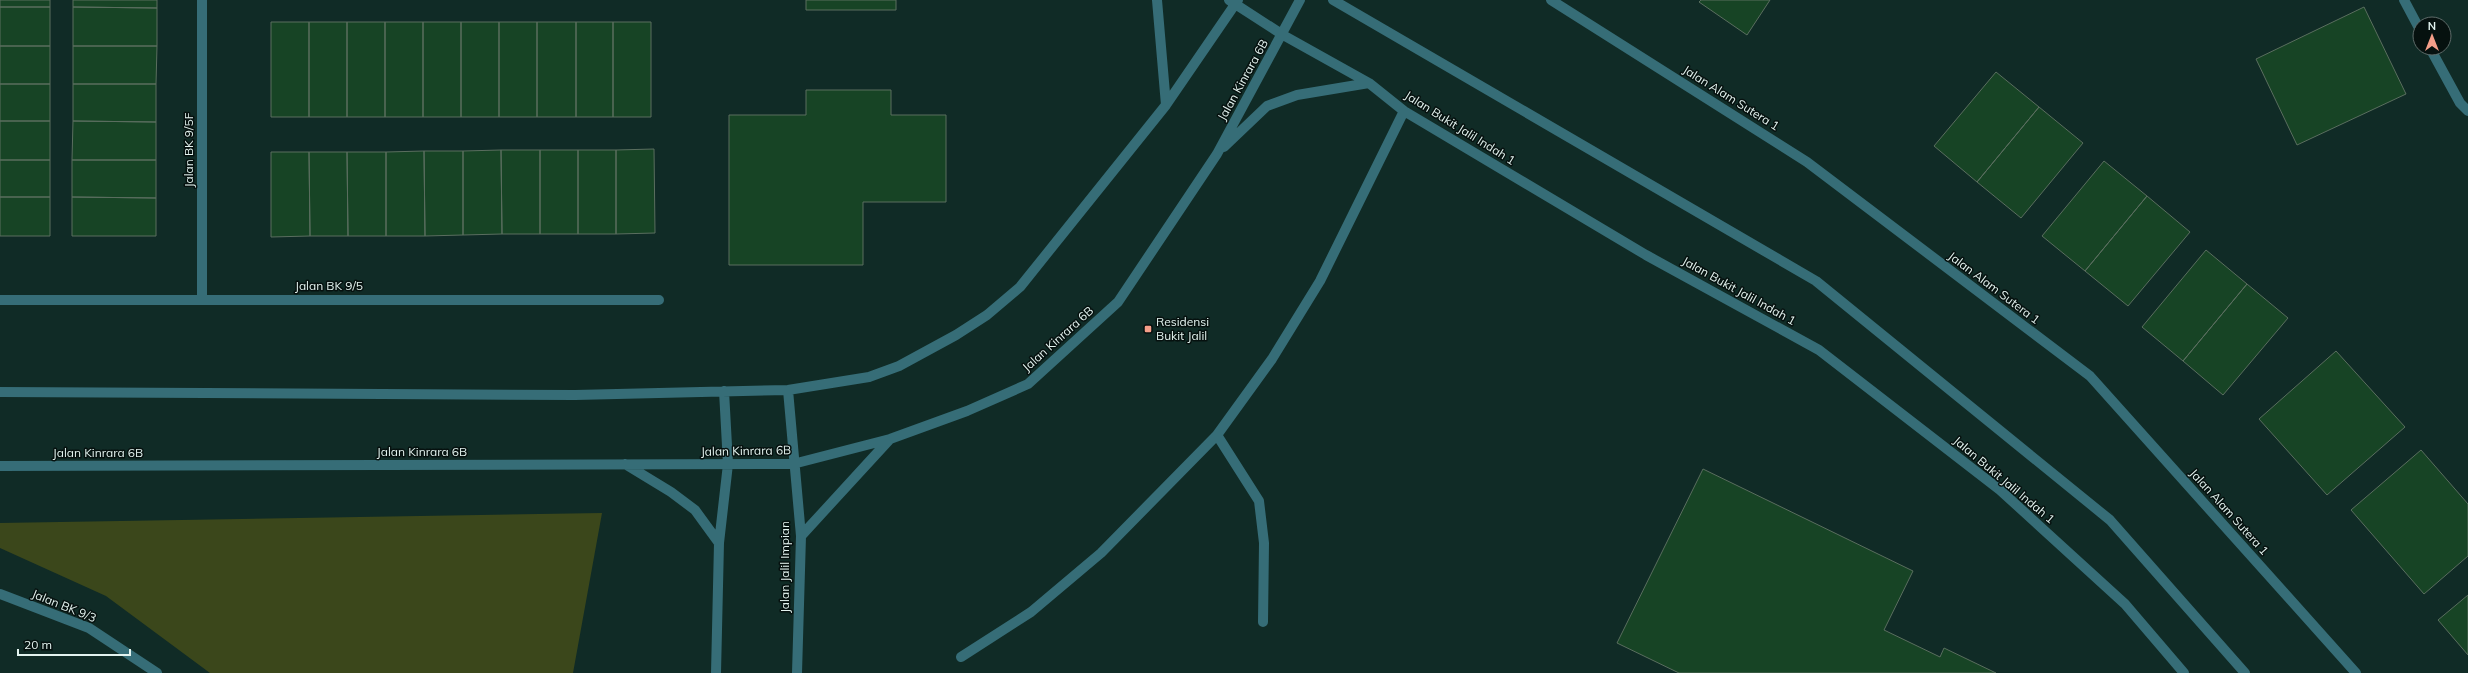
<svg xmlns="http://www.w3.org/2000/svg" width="2468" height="673" viewBox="0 0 2468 673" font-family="Mulish,sans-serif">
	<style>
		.green { fill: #3b471b }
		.building { fill: #174425; stroke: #5a6e5f }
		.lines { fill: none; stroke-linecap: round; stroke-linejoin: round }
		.minor { stroke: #366d77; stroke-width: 10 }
		.poi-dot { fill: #f49e89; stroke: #06110f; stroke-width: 1.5 }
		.labels { text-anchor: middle; stroke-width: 3; stroke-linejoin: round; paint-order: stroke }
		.street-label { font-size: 12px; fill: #e3f3ef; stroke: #06110f }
		.poi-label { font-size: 12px; fill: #e3f3ef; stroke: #06110f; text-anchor: start }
	</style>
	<rect width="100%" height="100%" fill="#102b26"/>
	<path class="green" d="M602,513l-29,160h-363l-104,-77 -106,-48v-25z"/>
	<path class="building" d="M0,0h50v7h-50z
		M73,0h84v8l-84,-1z
		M806,0h90v10h-90z
		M1701,0h69l-23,35 -48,-33z
		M0,7h50v39h-50z
		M73,7l84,1v38h-84z
		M2364,7l42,87 -109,51 -41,-86z
		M271,22h38v95h-38z
		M309,22h38v95h-38z
		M347,22h38v95h-38z
		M385,22h38v95h-38z
		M423,22h38v95h-38z
		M461,22h38v95h-38z
		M499,22h38v95h-38z
		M537,22h39v95h-39z
		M576,22h37v95h-37z
		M613,22h38v95h-38z
		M0,46h50v38h-50z
		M73,46h84l-1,38h-83z
		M1996,72l43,35 -62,75 -43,-36z
		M0,84h50v37h-50z
		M73,84h83v38l-83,-1z
		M806,90h85v25h55v87h-83v63h-134v-150h77z
		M2039,107l44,36 -62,75 -44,-36z
		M0,121h50v39h-50z
		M73,121l83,1v38h-84z
		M654,149l1,84 -39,1v-84z
		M501,150h39v84h-38z
		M501,150l1,84 -39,1v-84z
		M540,150h38v84h-38z
		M578,150h38v84h-38z
		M424,151h39v84l-38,1z
		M424,151l1,85h-39v-84z
		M271,152h38l1,84 -39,1z
		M309,152h38l1,84h-38z
		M347,152h39v84h-38z
		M0,160h50v37h-50z
		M72,160h84v38l-84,-1z
		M2104,161l43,35 -62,75 -43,-35z
		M2147,196l43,36 -62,74 -43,-35z
		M0,197h50v39h-50z
		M72,197l84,1v38h-84z
		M2206,250l41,34 -64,77 -41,-34z
		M2247,284l41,34 -65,77 -40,-34z
		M2336,351l69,76 -78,68 -68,-76z
		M2421,450l47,54v52l-44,38 -73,-84z
		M1703,469l210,102 -29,59 56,27 4,-9 52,25h-317l-62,-30z
		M2468,595v60l-30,-35z"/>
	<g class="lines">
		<path class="minor" d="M202,0v299
			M1157,0l9,105
			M1229,0l54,35 86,48 35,28 242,144 173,95 181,140 125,114 59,69
			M1333,0l483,281 294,239 135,153
			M1551,0l256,162 283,214 266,297
			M2404,0l16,30
			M2430,48l30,55 8,8
			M1224,147l43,-41 30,-11 72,-12
			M0,300h659
			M788,390l13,146 -4,137
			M0,392l575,3 213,-5 81,-13 30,-11 57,-31 31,-20 33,-28 146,-182 72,-105
			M1217,435l42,66 5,42 -1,79
			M625,464l46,28 24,18 24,33
			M0,466l793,-2 97,-25 77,-28 61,-27 90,-82 99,-148 83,-154
			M801,536l89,-97
			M0,594l89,34 68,45
			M961,657l70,-45 70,-59 116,-118 55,-76 48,-78 84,-170
			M716,673l3,-130 9,-79 -4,-73"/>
	</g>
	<rect class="poi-dot" x="1144" y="325" width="8" height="8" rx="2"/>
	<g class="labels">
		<g class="street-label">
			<text transform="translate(1243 80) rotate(-61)" y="4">Jalan Kinrara 6B</text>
			<text transform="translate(1731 98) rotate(32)" y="4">Jalan Alam Sutera 1</text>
			<text transform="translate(1460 128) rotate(32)" y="4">Jalan Bukit Jalil Indah 1</text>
			<text transform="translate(189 150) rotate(-90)" y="4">Jalan BK 9/5F</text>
			<text x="329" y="290">Jalan BK 9/5</text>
			<text transform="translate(1994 288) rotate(37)" y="4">Jalan Alam Sutera 1</text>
			<text transform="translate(1739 291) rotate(29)" y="4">Jalan Bukit Jalil Indah 1</text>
			<text transform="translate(1058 339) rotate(-42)" y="4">Jalan Kinrara 6B</text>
			<text transform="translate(746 451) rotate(-1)" y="4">Jalan Kinrara 6B</text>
			<text x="422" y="456">Jalan Kinrara 6B</text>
			<text x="98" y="457">Jalan Kinrara 6B</text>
			<text transform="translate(2004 480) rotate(40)" y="4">Jalan Bukit Jalil Indah 1</text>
			<text transform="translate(2229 512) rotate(48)" y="4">Jalan Alam Sutera 1</text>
			<text transform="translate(785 567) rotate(-90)" y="4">Jalan Jalil Impian</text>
			<text transform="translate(64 606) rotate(22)" y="4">Jalan BK 9/3</text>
		</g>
		<g class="poi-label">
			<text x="1156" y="326">Residensi<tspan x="1156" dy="14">Bukit Jalil</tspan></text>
		</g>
	</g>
	<g transform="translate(2432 36)"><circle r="19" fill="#06110f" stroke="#5e6b69"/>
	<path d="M0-3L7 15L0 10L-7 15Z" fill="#f49e89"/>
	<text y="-6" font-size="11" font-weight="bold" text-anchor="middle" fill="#e3f3ef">N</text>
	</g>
	<path d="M18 649v6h112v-6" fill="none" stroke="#e3f3ef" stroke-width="2"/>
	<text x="24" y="649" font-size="12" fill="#e3f3ef" stroke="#06110f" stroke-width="3" paint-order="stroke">20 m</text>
</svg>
